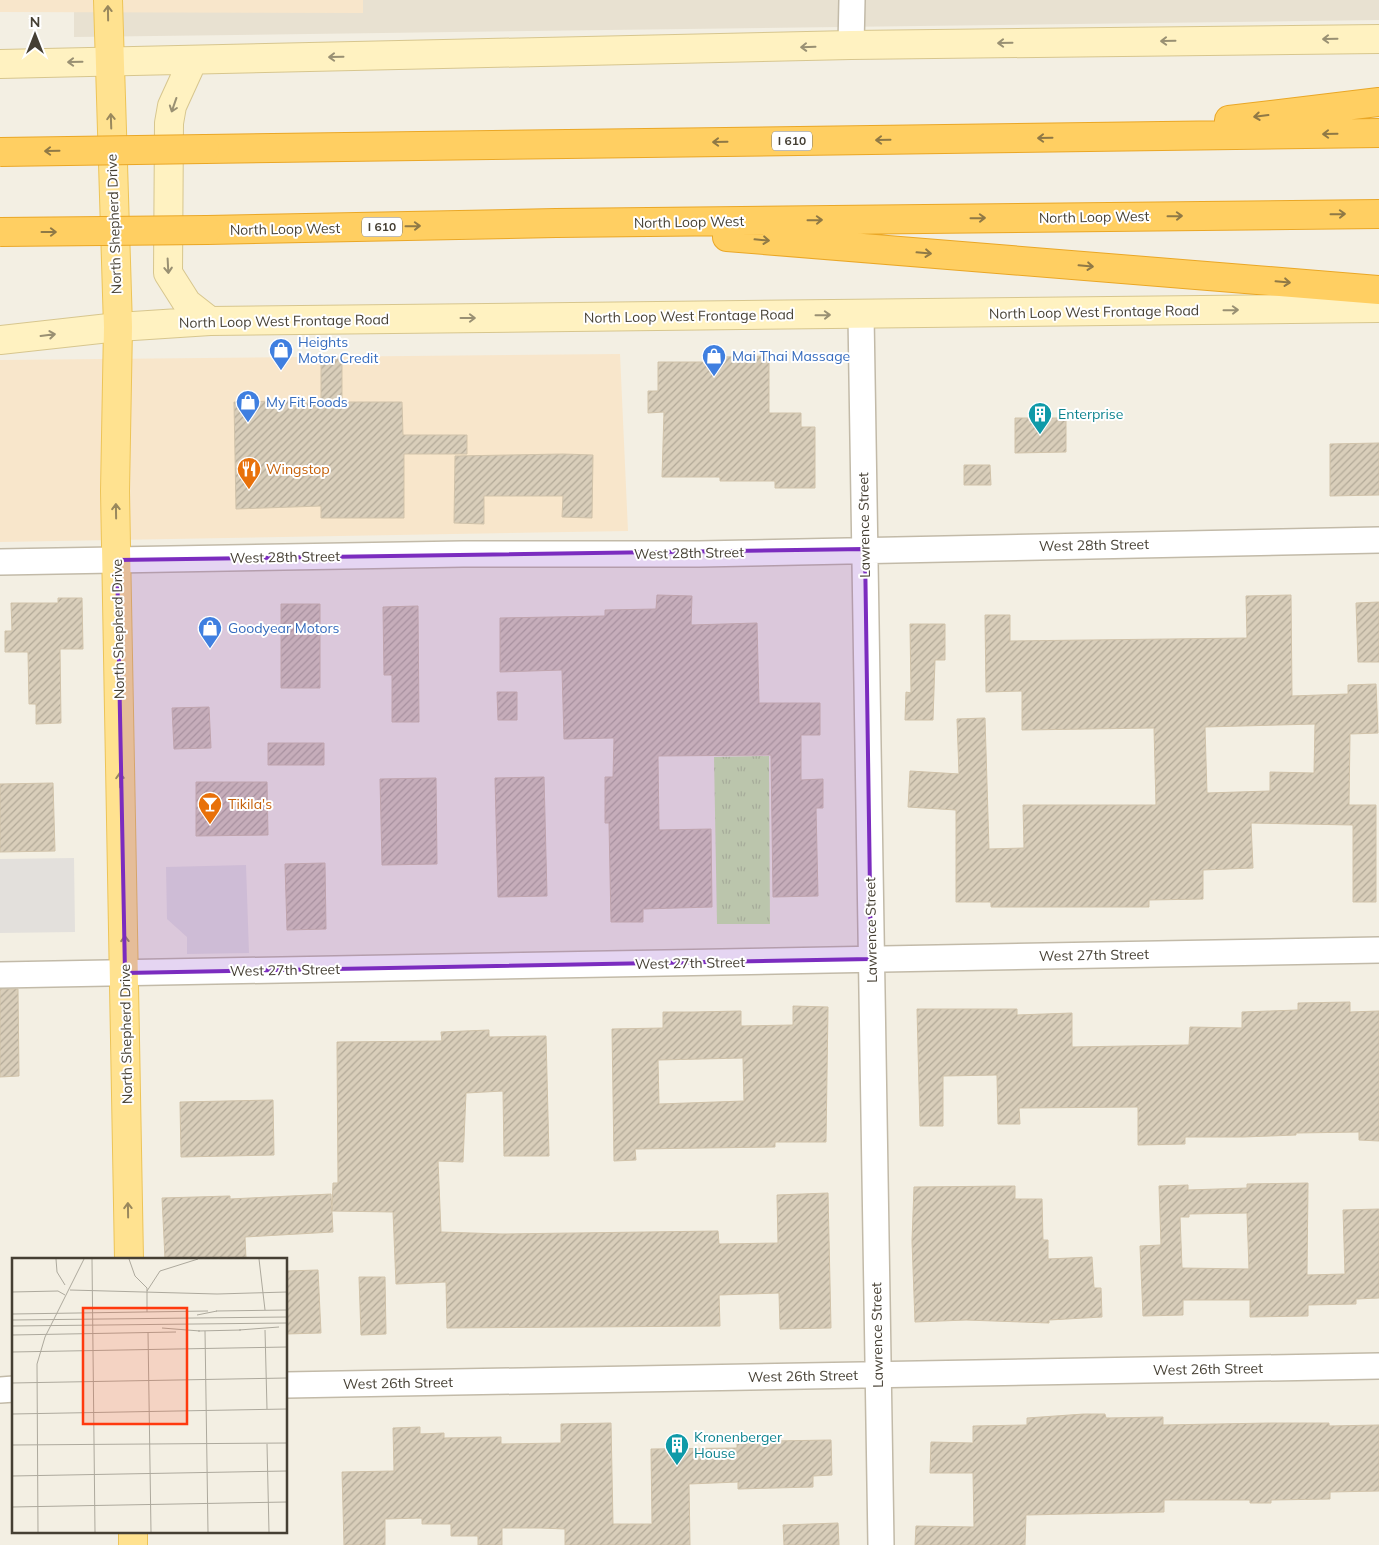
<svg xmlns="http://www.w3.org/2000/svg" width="1379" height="1545" viewBox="0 0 1379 1545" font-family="Mulish,sans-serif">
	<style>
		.residential { fill: #e8e1d1 }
		.commercial { fill: #f8e6cb }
		.grass { fill: url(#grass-tufts) }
		.parking { fill: #e3e0dc }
		.building { fill: url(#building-hatch); stroke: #d1c3aa; fill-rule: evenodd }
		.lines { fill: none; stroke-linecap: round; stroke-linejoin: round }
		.street-casing { stroke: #c2baa8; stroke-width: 28 }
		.secondary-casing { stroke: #d7c68e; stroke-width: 30 }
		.primary-casing { stroke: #edc457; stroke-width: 30 }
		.highway-casing { stroke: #eaa726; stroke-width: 30 }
		.street { stroke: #fff; stroke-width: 25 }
		.secondary { stroke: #fff2c1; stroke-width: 28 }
		.primary { stroke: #ffe290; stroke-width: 28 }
		.highway { stroke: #ffcf62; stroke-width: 28 }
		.highway-bridge-casing { stroke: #eaa726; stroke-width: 30; stroke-linecap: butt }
		.highway-bridge { stroke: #ffcf62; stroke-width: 28 }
		.oneway { stroke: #99885d }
		.oneway2 { stroke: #999073 }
		.oneway3 { stroke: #8f7946 }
		.marked { fill: #7b2cbf; fill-opacity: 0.2; stroke: #7b2cbf; stroke-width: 4; stroke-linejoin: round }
		.labels { text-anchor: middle; stroke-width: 4; stroke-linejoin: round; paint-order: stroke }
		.shield { fill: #fff; stroke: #7d7970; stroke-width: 1 }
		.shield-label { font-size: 12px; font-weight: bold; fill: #453f33 }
		.street-label { font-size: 14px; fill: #453f33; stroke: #fff }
		.shop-label { font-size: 14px; fill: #366cbe; stroke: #fff; text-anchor: start }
		.culture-label { font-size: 14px; fill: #0d838f; stroke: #fff; text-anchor: start }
		.food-label { font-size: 14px; fill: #c56008; stroke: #fff; text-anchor: start }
		.inset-road { fill: none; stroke: #ada99d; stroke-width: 1 }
		.view { fill: #ff390e; fill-opacity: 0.15; stroke: #ff390e; stroke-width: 2.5 }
		.inset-edge { fill: none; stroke: #453f33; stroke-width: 2.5 }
	</style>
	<defs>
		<pattern id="grass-tufts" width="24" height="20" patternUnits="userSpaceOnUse" patternTransform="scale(1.25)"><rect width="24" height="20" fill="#cbeba8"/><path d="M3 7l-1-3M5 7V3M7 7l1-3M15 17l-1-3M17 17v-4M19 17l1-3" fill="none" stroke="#b0cb91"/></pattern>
		<pattern id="building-hatch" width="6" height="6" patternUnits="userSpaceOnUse" patternTransform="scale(1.25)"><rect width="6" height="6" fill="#d9ceba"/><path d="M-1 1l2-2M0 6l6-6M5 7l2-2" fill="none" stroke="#b2a998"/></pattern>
	</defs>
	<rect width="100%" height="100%" fill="#f3efe3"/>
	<path class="residential" d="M74,0h1305v20l-1305,17z"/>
	<path class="commercial" d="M0,0h363v13l-363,-1z
		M620,354l8,177 -628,11v-182z"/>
	<path class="grass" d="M769,756l1,168h-53l-3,-167z"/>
	<path class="parking" d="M74,858l1,74 -75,1v-74z
		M246,865l3,88 -62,1v-17l-20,-18 -1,-52z"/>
	<path class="building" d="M769,356v57h32v14h14v61h-40v-7h-55v-4h-58l2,-65 -16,1v-22h10v-29h64v-5z
		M321,357h21v45h60l1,33h64v19h-63v64h-83v-12l-85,3 -2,-107 87,-2z
		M1015,418h51v34l-51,1z
		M1379,443v52l-49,1v-52z
		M563,454l30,1 -1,63 -30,-1 1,-21h-79v28l-30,-1 1,-67z
		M964,465h26l1,20h-27z
		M657,595l35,1 -1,29 66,-2 2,80h61v32h-19v45l22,-1v29h-7l2,88 -45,1 -2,-142 -113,1 1,74 52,-1 1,78 -69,2v13h-32l-2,-99h-4v-46h8l1,-39 -50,1 -2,-69 -62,2v-54l105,-2v-6l51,-1z
		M1291,595l1,101 56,-2v-9l28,-1 2,49 -28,1 -1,71h27v97h-23v-77l-102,-2 2,45 -50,2v29l-54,1v7h-158v-5h-35v-92l-48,-3 2,-36 49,3 -2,-55 28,-1 4,131 35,-1 -1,-43h133l-2,-77 -132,2v-39l-36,1 -1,-77h25v26l237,-3 -1,-42zM1315,724l-1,49 -44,-1v19l-63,2 -2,-66z
		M58,598h24l1,51h-23l1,74 -25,1v-20h-7l-1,-52h-23v-21h7l-1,-28h47z
		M1379,602v60h-21l-2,-59z
		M281,604h39v84h-39z
		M418,606l1,116h-27v-47h-8l-1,-68z
		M910,624h35v36h-10l-2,60h-28l1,-28 5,1z
		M497,692h20v28h-19z
		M209,707l2,41 -37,1 -2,-41z
		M268,743h56v22h-56z
		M544,777l3,119 -49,1 -3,-119z
		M436,778l1,86 -55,1 -2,-86z
		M196,782h71l1,53 -72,1z
		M53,783l2,68 -55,1v-68z
		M325,863l1,66 -39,1 -2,-66z
		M0,989h18l1,87 -19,1z
		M1350,1002v10l29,-1v130l-20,-1v-8l-63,1v2l-53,2h-58v7l-47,1v-38l-119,1 1,16h-22l-1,-49 -54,1v50h-23l-3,-117h100v6l55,-2v34l117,-2 1,-18 52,1v-16l56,-2v-7z
		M793,1006l35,1 -2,135h-51v5l-140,2 1,11 -22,1 -2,-132 51,-1v-16h31l47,-1v15l52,-1zM743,1058l1,43 -85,3 -1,-44z
		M489,1030v7l57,-1 3,120h-45l-1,-65 -37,2 -3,69 -25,-1 3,71 61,2 216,-3 1,13 59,-1 -1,-48 51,-2 3,135 -51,1 -1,-36 -60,2 1,31 -273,2 -1,-46 -50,2 -3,-72 -61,-1 1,-28h5l-1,-141 105,-1 -1,-9z
		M273,1100l1,55 -93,2 -1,-55z
		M1308,1183l-1,92 38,-1 -2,-64 36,-1v89l-23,1v5l-48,1v11l-58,1v-17h-67v15l-40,1 -3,-70 21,-1 -2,-59 29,-1v5l59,-2v-4zM1247,1213l2,56 -67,-1 -2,-51h9v-3z
		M1015,1186v13h27l1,41h5v19l44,-2 2,31h7l1,29 -53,3v3l-83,-3 -51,2 -3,-81 2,-54z
		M331,1194l2,38 -88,5 1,22h-81l-3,-61 68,-2v3z
		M318,1270l3,63 -35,1v-63z
		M359,1277h26l1,57 -25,1z
		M1084,1414h21l1,4 57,-1v8l107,-2h59v3l50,-1v66l-49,1v7l-59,1v3h-21v-3h-86v12l-138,3 -1,30h-110l1,-19 58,1 -1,-54h-43l1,-31 42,1v-17l54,-1v-7z
		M611,1423l2,101h39l-1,-75 86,-1v-11l36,-1v5l58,-1 1,35 -19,1v11l-75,2v-7l-49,2 1,61h-125v-16l-25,-1h-38v17h-24v-9h-27v-12h-29v-6l-37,1v26h-41l-2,-73 52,-1 -1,-43 27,-1v7l24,-1v5l57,-1v7l60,-1v-19z
		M838,1523l1,22h-55l-1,-20z"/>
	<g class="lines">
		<g class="street-casing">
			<path id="street" d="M851,45l1,-45
				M861,315l20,1230
				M0,562l463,-8h236l680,-14
				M0,975l1379,-25
				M286,1385l1093,-19
				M0,1390l14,-1"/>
		</g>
		<g class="secondary-casing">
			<path id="secondary" d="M193,60l-21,46 -3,17 -1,150 19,30 23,18
				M0,64l851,-19 528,-6
				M0,340l118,-13 92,-6 1169,-13"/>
		</g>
		<g class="primary-casing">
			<path id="primary" d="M108,0l10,327 -3,164 14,768
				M133,1531v14"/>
		</g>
		<g class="highway-casing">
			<path id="highway" d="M1229,120l150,-18
				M205,149l1174,-16
				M207,230l349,-7 823,-9
				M727,237l652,53"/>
		</g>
		<use href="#street" class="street"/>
		<use href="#secondary" class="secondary"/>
		<use href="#primary" class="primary"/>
		<use href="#highway" class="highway"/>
		<g class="highway-bridge-casing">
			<path id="highway-bridge" d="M0,152l205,-3
				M0,232l207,-2"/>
		</g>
		<use href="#highway-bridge" class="highway-bridge"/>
	</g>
	<defs><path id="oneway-shaft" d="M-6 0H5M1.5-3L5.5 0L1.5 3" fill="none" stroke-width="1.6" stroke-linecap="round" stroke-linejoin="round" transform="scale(1.25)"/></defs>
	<g class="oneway">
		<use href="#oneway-shaft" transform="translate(108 13) rotate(-91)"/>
		<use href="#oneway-shaft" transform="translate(111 121) rotate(-92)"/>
		<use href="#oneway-shaft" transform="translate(116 511) rotate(-91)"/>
		<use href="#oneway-shaft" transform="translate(120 780) rotate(-92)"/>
		<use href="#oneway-shaft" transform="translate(125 943) rotate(-91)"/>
		<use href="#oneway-shaft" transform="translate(128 1210) rotate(-91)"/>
	</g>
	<g class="oneway2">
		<use href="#oneway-shaft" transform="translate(1330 39) rotate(179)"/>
		<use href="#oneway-shaft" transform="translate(1168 41) rotate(179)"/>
		<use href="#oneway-shaft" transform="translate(1005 43) rotate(179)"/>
		<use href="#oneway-shaft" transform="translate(808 47) rotate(178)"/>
		<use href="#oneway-shaft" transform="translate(336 57) rotate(179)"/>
		<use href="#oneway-shaft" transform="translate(75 62) rotate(179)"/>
		<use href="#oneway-shaft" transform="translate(174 105) rotate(109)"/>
		<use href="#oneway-shaft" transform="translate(168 266) rotate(87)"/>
		<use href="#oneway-shaft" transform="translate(1231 310) rotate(-1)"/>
		<use href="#oneway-shaft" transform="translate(823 315) rotate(-1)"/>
		<use href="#oneway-shaft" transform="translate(468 318)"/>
		<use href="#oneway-shaft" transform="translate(48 335) rotate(-7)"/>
	</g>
	<g class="oneway3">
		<use href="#oneway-shaft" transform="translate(1261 116) rotate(173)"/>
		<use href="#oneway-shaft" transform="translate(1330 134) rotate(179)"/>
		<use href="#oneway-shaft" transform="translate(1045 138) rotate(179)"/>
		<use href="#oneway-shaft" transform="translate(883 140) rotate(179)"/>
		<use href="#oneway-shaft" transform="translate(720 142) rotate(179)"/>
		<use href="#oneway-shaft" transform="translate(52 151) rotate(179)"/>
		<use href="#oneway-shaft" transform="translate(1338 214) rotate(-1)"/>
		<use href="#oneway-shaft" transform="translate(1175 216) rotate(-1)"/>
		<use href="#oneway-shaft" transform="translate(978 218) rotate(-1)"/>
		<use href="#oneway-shaft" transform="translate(815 220) rotate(-1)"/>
		<use href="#oneway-shaft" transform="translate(413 226) rotate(-1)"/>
		<use href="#oneway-shaft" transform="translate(49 232)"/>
		<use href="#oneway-shaft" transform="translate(762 240) rotate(5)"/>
		<use href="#oneway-shaft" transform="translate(924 253) rotate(5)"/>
		<use href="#oneway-shaft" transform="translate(1086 266) rotate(5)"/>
		<use href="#oneway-shaft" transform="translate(1283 282) rotate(5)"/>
	</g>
	<path class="marked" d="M865,549l6,410 -746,14 -8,-413z"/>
	<defs>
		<g id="shop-pin" transform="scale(1.25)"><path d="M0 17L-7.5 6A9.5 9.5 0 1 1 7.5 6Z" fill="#3f7fe0" stroke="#fff"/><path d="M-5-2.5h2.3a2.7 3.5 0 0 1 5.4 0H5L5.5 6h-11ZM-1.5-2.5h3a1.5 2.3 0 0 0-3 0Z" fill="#fff"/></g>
		<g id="building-pin" transform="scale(1.25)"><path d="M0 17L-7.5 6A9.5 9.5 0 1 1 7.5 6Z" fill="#0f9aa8" stroke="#fff"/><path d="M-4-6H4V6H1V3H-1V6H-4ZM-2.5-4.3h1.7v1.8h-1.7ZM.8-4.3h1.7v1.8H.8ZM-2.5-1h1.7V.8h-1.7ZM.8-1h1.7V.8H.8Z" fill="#fff"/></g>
		<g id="restaurant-pin" transform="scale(1.25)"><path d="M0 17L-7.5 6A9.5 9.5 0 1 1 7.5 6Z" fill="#e8710a" stroke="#fff"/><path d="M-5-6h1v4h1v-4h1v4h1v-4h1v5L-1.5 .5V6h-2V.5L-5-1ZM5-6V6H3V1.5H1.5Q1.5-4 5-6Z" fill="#fff"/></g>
		<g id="bar-pin" transform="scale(1.25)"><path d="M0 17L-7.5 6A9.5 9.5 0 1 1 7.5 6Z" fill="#e8710a" stroke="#fff"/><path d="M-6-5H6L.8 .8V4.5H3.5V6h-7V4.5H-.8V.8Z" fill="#fff"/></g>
	</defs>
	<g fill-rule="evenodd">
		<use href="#shop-pin" x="281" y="350"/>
		<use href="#shop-pin" x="714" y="356"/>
		<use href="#shop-pin" x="248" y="402"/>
		<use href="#building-pin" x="1040" y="414"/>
		<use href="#restaurant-pin" x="249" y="469"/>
		<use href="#shop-pin" x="210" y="628"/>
		<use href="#bar-pin" x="210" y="804"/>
		<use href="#building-pin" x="677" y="1445"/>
	</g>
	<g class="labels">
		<g class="shield">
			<rect x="772" y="131.5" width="40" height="19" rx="4"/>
			<rect x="362" y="217.5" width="40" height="19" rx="4"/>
		</g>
		<g class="shield-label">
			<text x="792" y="145">I 610</text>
			<text x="382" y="231">I 610</text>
		</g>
		<g class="street-label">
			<text transform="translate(1094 217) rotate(-1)" y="5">North Loop West</text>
			<text transform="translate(689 222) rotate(-1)" y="5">North Loop West</text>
			<text transform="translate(114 224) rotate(-92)" y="5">North Shepherd Drive</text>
			<text transform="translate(285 229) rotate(-1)" y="5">North Loop West</text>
			<text transform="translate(1094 312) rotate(-1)" y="5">North Loop West Frontage Road</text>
			<text transform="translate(689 316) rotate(-1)" y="5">North Loop West Frontage Road</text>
			<text transform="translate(284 321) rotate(-1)" y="5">North Loop West Frontage Road</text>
			<text transform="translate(864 525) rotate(-91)" y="5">Lawrence Street</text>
			<text transform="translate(1094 545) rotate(-1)" y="5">West 28th Street</text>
			<text transform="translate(689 553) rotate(-1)" y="5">West 28th Street</text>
			<text transform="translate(285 557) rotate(-1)" y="5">West 28th Street</text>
			<text transform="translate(118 629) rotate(-91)" y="5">North Shepherd Drive</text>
			<text transform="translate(871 930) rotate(-91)" y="5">Lawrence Street</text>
			<text transform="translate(1094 955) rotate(-1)" y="5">West 27th Street</text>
			<text transform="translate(690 963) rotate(-1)" y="5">West 27th Street</text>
			<text transform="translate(285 970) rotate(-1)" y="5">West 27th Street</text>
			<text transform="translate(126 1034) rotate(-91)" y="5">North Shepherd Drive</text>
			<text transform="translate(877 1335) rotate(-91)" y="5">Lawrence Street</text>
			<text transform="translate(1208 1369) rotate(-1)" y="5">West 26th Street</text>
			<text transform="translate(803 1376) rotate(-1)" y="5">West 26th Street</text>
			<text transform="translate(398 1383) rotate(-1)" y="5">West 26th Street</text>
		</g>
		<g class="shop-label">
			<text x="298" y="347">Heights<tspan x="298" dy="16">Motor Credit</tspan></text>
			<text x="732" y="361">Mai Thai Massage</text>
			<text x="266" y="407">My Fit Foods</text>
			<text x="228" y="633">Goodyear Motors</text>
		</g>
		<g class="culture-label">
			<text x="1058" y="419">Enterprise</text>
			<text x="694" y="1442">Kronenberger<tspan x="694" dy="16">House</tspan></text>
		</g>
		<g class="food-label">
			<text x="266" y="474">Wingstop</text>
			<text x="228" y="809">Tikila's</text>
		</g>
	</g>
	<g transform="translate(12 1258)">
		<rect width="275" height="275" fill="#f3efe3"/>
		<path class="inset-road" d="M44,1l1,13 8,13M80,1l3,273M117,1l6,17 12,12v24M247,1l6,51M58,32l147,4 70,-2M135,33l13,-20 38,-12M0,34l46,-1 7,4M204,53l71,-1M0,56l196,-3M185,57l20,-4M0,62l275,-3M0,68l275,-3M150,70l38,3M227,72l40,-3M253,72l2,79M186,73l43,-1M193,73l3,201M136,74l3,200M0,77l164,-3M0,94l275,-5M0,125l275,-5M0,156l275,-5M255,186l2,88M0,187l275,-2M0,218l275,-5M0,249l275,-5M26,274l-1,-168 8,-27 39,-78"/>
		<path class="view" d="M71,50h104v116h-104z"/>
		<rect width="275" height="275" class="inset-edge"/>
	</g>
	<g transform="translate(35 35)" stroke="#ffffff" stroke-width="4" paint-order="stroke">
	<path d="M0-4L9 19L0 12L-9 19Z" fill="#453f33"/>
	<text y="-8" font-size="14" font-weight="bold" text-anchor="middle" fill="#453f33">N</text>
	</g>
</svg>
